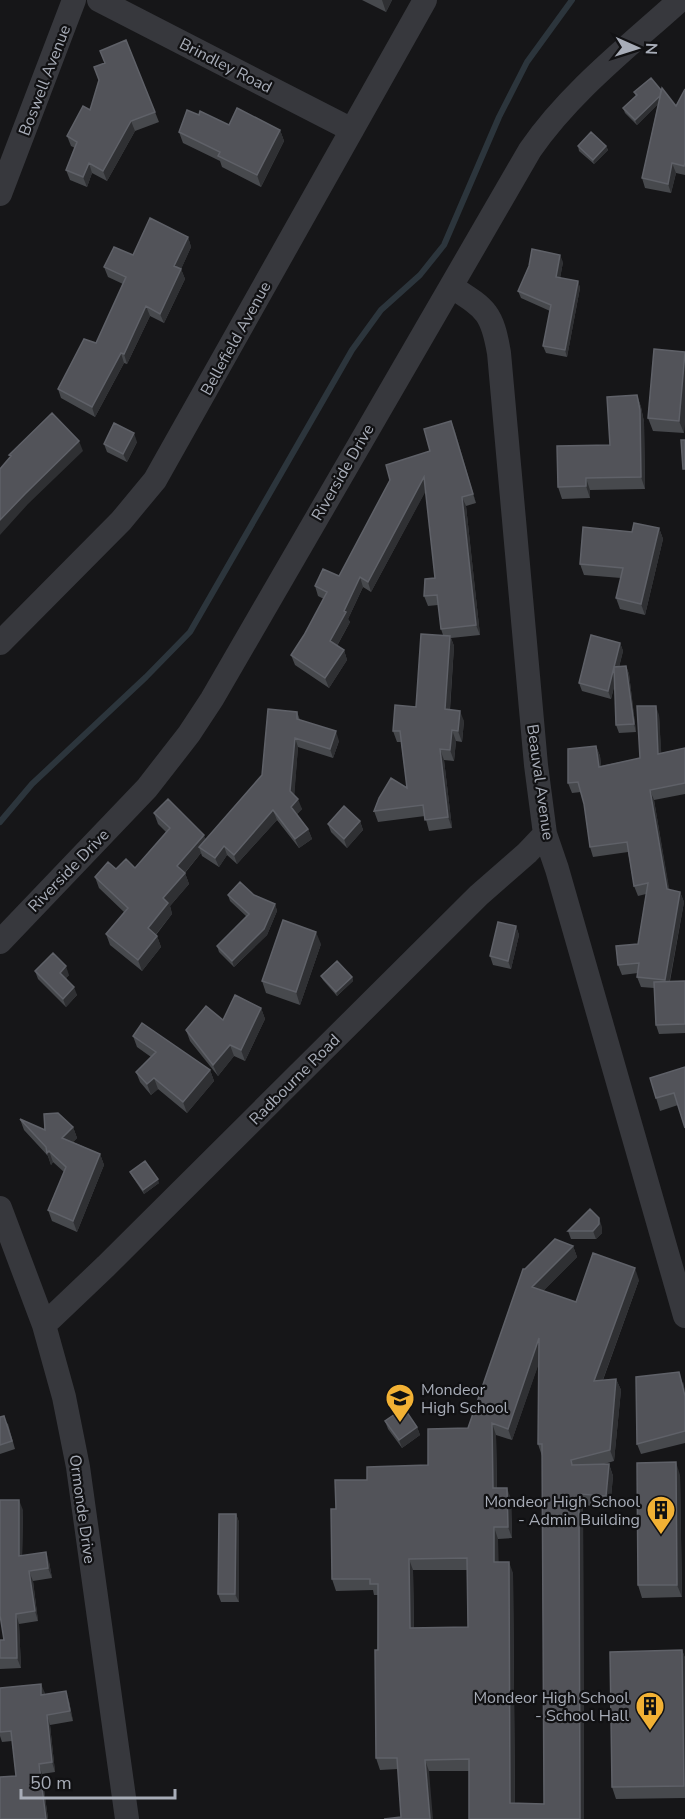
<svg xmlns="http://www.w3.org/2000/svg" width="685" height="1819" viewBox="0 0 685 1819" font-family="'Nunito Sans',sans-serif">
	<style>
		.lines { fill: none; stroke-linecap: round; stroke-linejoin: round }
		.stream { stroke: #2c353c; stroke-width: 6 }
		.street { stroke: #37383d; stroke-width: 24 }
		.wall { fill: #47494d; fill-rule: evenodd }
		.shaded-wall { fill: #2f3033 }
		.building { fill: #525359; stroke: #5f6168; stroke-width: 1.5; fill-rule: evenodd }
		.labels { text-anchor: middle; stroke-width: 4.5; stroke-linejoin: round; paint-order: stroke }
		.street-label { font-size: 16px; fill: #a8adb8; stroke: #111113 }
		.poi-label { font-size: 16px; fill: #a8adb8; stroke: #111113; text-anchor: end }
	</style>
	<rect width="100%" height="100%" fill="#161618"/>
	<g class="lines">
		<path class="stream" d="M0,822l32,-38 114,-107 44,-45 162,-282 29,-40 39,-35 24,-30 55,-128 28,-55 45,-62"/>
		<path class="street" d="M99,0l253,130
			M0,194l74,-194
			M452,287c34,22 40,25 47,66l37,412 9,69 12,35 128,447
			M0,643l121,-122 34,-41 270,-480
			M0,942l147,-154 42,-54 23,-35 318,-549c40,-58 98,-103 150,-150
			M0,1208l44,117 20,72 14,70 49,352
			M44,1325l62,-59 373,-371 48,-42 18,-19"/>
	</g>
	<path class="wall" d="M362,0h30l-6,12z
		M685,89v86l-9,-2 -5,20 -26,-5 -3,-10 16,-74 -21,21 -12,-12 -2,-5 13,-12 -2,-4 27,-2 15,16z
		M90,110l65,2 4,10 -24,9 -28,50 -15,-8 -5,14 -17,-7 -4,-10 9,-22 -4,-2 -4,-10z
		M199,115l30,10 51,5 4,11 -23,46 -39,-20 -2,-6 -37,-18 -4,-11z
		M578,146h28l2,4 -14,14 -15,-13z
		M188,237l3,10 -10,22 4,10 -21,44 -14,-7 -23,48 -3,-1 -29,54 -34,-19 -3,-9 38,-46 27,-59 -15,-7 -4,-10 29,-12z
		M563,262l-3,16 18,3 2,7 -13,69 -21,-4 -3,-7 7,-35 -29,-13 -3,-7z
		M685,352v65l-1,16 -31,-2 -5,-13z
		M637,395l4,12 3,15 1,67 -55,1v8l-28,1 -4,-12 52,-42z
		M451,421l25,82 -10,3 14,129 -29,3 3,8 -4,64 14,11 -2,21 -6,-1 -2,20 -10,-1 8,68 -23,3 -4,-15 -47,6 -4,-11 33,-23 -6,-46h-4l-4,-11 23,-24 27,-72 -2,-6 -3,-24 -10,1 -4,-10 11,-18 -9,-88 -55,102 -8,-5 -15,32 2,3 -13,24 7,4 3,10 -18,28 -34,-23 -4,-10 13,-20 20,-36 -6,-3 -3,-10 24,-10 91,-125z
		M137,442l-10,20 -20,-10 -3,-8z
		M659,528l4,11 -18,76 -25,-6 -4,-11 5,-20 -37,-3 -4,-11 52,-32z
		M620,643l3,8 -4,16 7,-1 3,8 7,58 -17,1 -3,-8 -1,-42 -4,16 -29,-8 -3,-8z
		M297,712l3,8 39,21 -6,17 -35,-11 -4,48 8,14 -5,5 11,15 4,10 -13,9 -22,-28 -40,44 -10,-9 -8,12 -17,-11 -1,-3 -16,20 4,11 -19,22 2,8 -16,21 1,1 4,11 -19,24 -32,-26 -4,-11 18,-22 -25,-24 -4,-11 21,-8 19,-1 31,-36 -8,-8 -4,-11 52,26 56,-64z
		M659,715l2,38 24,-5v46l-31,6 15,90 11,2 4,10 -14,79h15v52l-26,1 -3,-9 -2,-37 -13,-1 -4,-10 1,-4 -16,2 -4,-10 20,-21 8,-50 -8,2 -4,-10 -6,-34 -35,5 -3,-10 -6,-43 -3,-12 -9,1 -4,-10 28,-37 4,10 1,10 39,-8z
		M360,821l3,9 -16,18 -16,-16 -3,-8z
		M228,895h26l21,9 2,7 -10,24 -33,32 -15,-15 -2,-6 30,-29 -17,-16z
		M516,926l3,9 -8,34 -18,-4 -3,-9z
		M321,944l-21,61 -34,-12 -4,-12z
		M35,971l34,4 -3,3 11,17 -11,12 -28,-28z
		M321,976l31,1 1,4 -16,15 -14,-16z
		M261,1008l4,11 -20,42 -11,-5 -16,20 -28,-35 -4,-11 37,-10z
		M133,1036l77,34 4,11 -27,32 -29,-24 -7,6 -11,-13 -4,-10 15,-15 -14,-10z
		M685,1067l-7,38 -18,6 -4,-13z
		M20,1119l25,11 28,-3 4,11 -4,4 27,12 4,11 -27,67 -25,-11 -4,-11 16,-38 -11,-10 -2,3 -3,-9 -24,-26z
		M130,1172l29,11 -15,11 -12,-18z
		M602,1227v6l-6,6h-25l-3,-8z
		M573,1246l4,11 -34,34 33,11 63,-22 -36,100 13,-1 5,11 -7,71 -13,4 8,-1 4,12 -3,32 -27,-3 1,314h-115v-48h-40l-28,46 -3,-48 -18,1 -4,-12 2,-163h-4l-1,-5 -37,1 -4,-12 4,-70 31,-29 61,-15 40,-37 57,-159zM539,1362l-1,82 4,12 2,348 -29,-1 -2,-230 -15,-11v-23l14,-1 -1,-39 -14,-11 -1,-53 16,5zM413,1570h54l1,57 -54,1z
		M683,1382l2,9v52l-44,11 -4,-10z
		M0,1417l8,7 7,25 -15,5z
		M385,1421l32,6 3,8 -18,13 -14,-19z
		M680,1475l2,122 -40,1 -4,-13z
		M23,1510l-1,46 27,6 3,16 -19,3 5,40 -19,3 2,44 -21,1v-29h4z
		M236,1514l3,8v80h-18l-3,-8z
		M682,1650l3,8v140l-69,1 -4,-12z
		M0,1688l45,5v1l24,7 4,20 -23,4 5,47 -13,2 6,45h-48l16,-43 -4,-35 -10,1 -2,-6z"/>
	<path class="shaded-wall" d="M382,0h10l-6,12z
		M663,93l2,4 -28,28 -2,-5z
		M131,121l4,10 -28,50 -4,-10z
		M280,130l4,11 -23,46 -4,-12z
		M606,146l2,4 -14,14 -1,-4z
		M89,163l3,10 -5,14 -4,-10z
		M672,163l4,10 -5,20 -3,-9z
		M188,237l3,10 -13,29 -4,-10z
		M560,255l3,7 -4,22 -3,-7z
		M181,269l4,10 -21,44 -4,-9z
		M578,281l2,7 -13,69 -2,-7z
		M146,306l4,10 -23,48 -3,-10z
		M121,353l3,10 -29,54 -3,-10z
		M685,354v63l-1,16 -5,-12z
		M637,395l4,12 3,15 1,67 -4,-12z
		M451,421l4,10 21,72 -3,-9z
		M134,433l3,9 -10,20 -4,-8z
		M79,441l4,10 -55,53 -28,31v-15l25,-26z
		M424,477l4,10 -57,105 -3,-10z
		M586,478l4,12v8l-4,-12z
		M462,497l4,9 14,129 -4,-10z
		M659,528l4,11 -18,76 -4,-11z
		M360,577l3,10 -15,32 2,3 -16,29 -4,-10z
		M450,636l4,10 -5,74 -4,-11z
		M620,643l3,8 -12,48 -3,-8z
		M344,650l3,10 -18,28 -4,-10z
		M626,666l3,8 7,58 -2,-8z
		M656,706l3,9 3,49 -4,-10z
		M460,711l4,10 -2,21 -4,-11z
		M452,730l4,11 -2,20 -4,-11z
		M336,731l3,10 -6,17 -3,-9z
		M295,738l3,9 -4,53 -4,-9z
		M596,746l4,10 2,21 -3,-10z
		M440,749l4,11 8,68 -4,-11z
		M650,790l4,10 17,99 -4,-10z
		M298,799l4,10 -7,7 -4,-9z
		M273,810l4,10 -40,44 -3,-9z
		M360,821l3,9 -16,18 -3,-9z
		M308,829l4,10 -13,9 -4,-9z
		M204,835l4,11 -9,1 2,6 -20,24 -4,-11z
		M224,846l3,9 -8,12 -4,-9z
		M185,873l4,11 -19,22 2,8 -20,25 -4,-11 15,-30z
		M680,892l4,10 -16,87 -3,-9z
		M275,904l2,7 -10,24 -33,32 -2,-6z
		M516,926l3,9 -8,34 -3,-8z
		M316,932l5,12 -21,61 -4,-13z
		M157,936l4,11 -19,24 -4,-11z
		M66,966l3,9 -6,6 -3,-8z
		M352,977l1,4 -16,15 -1,-4z
		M74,987l3,8 -11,12 -3,-8z
		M261,1008l4,11 -20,42 -4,-11z
		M230,1045l4,11 -16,20 -5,-11z
		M210,1070l4,11 -27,32 -4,-11z
		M154,1078l4,11 -7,6 -4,-11z
		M73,1127l4,11 -11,11 -4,-11z
		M49,1151l4,11 -2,3 -4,-12z
		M100,1154l4,11 -27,67 -4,-11z
		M158,1179l1,4 -15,11 -1,-4z
		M599,1218l3,9v6l-6,6 -3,-8z
		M573,1246l4,11 -41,41 -4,-11z
		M635,1268l4,12 -41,113 -4,-12z
		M539,1338l5,11 -32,91 -4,-11z
		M679,1372l6,19v5z
		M616,1379l5,11 -7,71 -4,-11z
		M492,1423l4,12 1,65 -4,-12z
		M417,1427l3,8 -18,13 -3,-8z
		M676,1462l4,13 2,122 -5,-12z
		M609,1464l4,12 -3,32 -4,-12z
		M507,1488l4,11 1,39 -4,-11z
		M579,1494l4,11 1,314h-4z
		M19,1500l4,10 -1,56 -3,-10z
		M236,1514l3,8v80l-4,-8z
		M494,1527l4,12 1,34 -5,-11z
		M46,1552l3,10 3,16 -4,-10z
		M409,1559l4,11 1,70 -4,-12z
		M509,1562l4,11 2,241 -5,-11z
		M29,1571l4,10 5,40 -3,-10z
		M16,1614l3,10 2,44 -4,-10z
		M682,1650l3,8v129l-1,-1z
		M41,1684l4,9v12l-4,-10z
		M66,1691l3,10 4,20 -3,-10z
		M47,1715l3,10 5,47 -3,-10z
		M425,1760l4,11 4,48h-3z
		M39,1764l3,10 6,45h-2z"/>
	<path class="building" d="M126,40l29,72 -24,9 -28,50 -14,-8 -6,14 -17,-7 11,-28 -10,-6 16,-30 7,4 9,-30 -5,-13 11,-4 -5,-12z
		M651,78l10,12 -1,6 -25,24 -12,-12 14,-13 -3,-3z
		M662,88l14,18 9,-17v74l-1,3 -12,-3 -4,21 -26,-6z
		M237,108l43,22 -23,45 -39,-19 2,-4 -41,-20 8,-22 12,5 1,-4 29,14z
		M591,132l15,14 -13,14 -15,-14z
		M150,218l38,19 -14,29 7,3 -21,45 -14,-8 -22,48 -3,-1 -29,54 -34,-18 26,-50 12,4 30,-66 -22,-10 10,-20 19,8z
		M532,249l28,6 -4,22 22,4 -13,69 -22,-4 8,-41 -33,-14 11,-25z
		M654,349l31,3 -6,69 -31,-3z
		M637,395l3,15 1,67 -55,1v8l-28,1 -1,-41 53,-1 -3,-48z
		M52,413l27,28 -54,53 -25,26v-51l11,-13 -2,-1z
		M451,421l22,73 -11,3 14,128 -35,4 -4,-34 -13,1 1,-17 10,-1 -11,-101 -56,105 -8,-5 -16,34 2,1 -16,29 14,9 -19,28 -34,-23 13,-20 23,-43 -12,-6 8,-17 16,7 51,-96 -4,-15 44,-14 -6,-22z
		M114,423l20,10 -11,21 -19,-10z
		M681,440h4v29h-2z
		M634,523l25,5 -18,76 -25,-6 7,-30 -43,-4 3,-37 49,5z
		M421,634l29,2 -5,73 15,2 -2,20 -6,-1 -2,20 -10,-1 8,68 -23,3 -2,-15 -49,6 5,-13 12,-20 16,10 -7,-57h-7l2,-26 21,2z
		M591,635l29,8 -12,48 -29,-8z
		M626,666l8,58 -18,1 -2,-58z
		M637,706h19l2,48 27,-6v35l-35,7 17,99 13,3 -15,88 -28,-3 2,-14 -21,2 -2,-19 22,-2 10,-61 -14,3 -7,-44 -37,5 -6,-43 -6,-22 -10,1v-34l28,-3 3,21 41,-9z
		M268,709l29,3v7l39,12 -6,18 -35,-11 -5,53 8,8 -7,8 17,22 -13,10 -22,-29 -39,45 -10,-9 -9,12 -16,-11 63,-72z
		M168,799l36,36 -27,31 8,7 -22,25 5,5 -20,25 9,8 -19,24 -32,-26 22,-26 -33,-31 13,-15 8,7 10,-10 9,9 35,-40 -16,-15z
		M344,806l16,15 -16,18 -16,-15z
		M240,882l14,13 21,9 -11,25 -32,32 -15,-15 32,-32 -21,-19z
		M283,920l33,12 -20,60 -34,-11z
		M498,922l18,4 -8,35 -18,-5z
		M53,953l13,13 -6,7 14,14 -11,12 -28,-28z
		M337,961l15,16 -16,15 -15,-16z
		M685,981v43l-29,1 -2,-43z
		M235,995l26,13 -20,42 -11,-5 -17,20 -27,-35 20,-24 17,14z
		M142,1023l68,47 -27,32 -29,-24 -7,6 -11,-12 20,-20 -23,-16z
		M685,1067v61l-11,-35 -18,5 -6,-20z
		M58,1113l15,14 -11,11 38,16 -27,67 -25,-11 18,-43 -17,-16 -2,2 -1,-6 -26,-28 25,11 -1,-16z
		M145,1161l13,18 -15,11 -13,-18z
		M590,1209l9,9v6l-6,7h-25z
		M555,1239l18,7 -41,41 44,15 17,-49 42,15 -41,113 22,-2 -6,71 -39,10 1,5 37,-1 -3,32 -27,-2 1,325h-111v-60l-44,1 5,59h-46l17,-2 -4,-59h-21l-1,-108h3v-66h-8v-5h-38l-1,-70h5l-1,-29h32v-13l61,-2v-36l40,-1 55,-159h2zM539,1338l-1,106h4l2,360 -34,-1 -1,-241h-15v-35h14l-1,-39h-14l-1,-65 16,6zM467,1558l1,69 -58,1 -1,-69z
		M679,1372l6,24v35l-48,13 -1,-67z
		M404,1408l13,19 -18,13 -14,-19z
		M4,1416l8,25 -12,4v-28z
		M676,1462l1,123h-39l-1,-122z
		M0,1500h19v56l27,-4 2,16 -19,3 6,40 -19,3 1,44h-17v-18h4l-4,-25z
		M219,1514h17l-1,80h-17z
		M682,1650l2,136 -72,1 -2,-135z
		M41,1684v11l25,-4 4,20 -23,4 5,47 -13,2 7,55h-46v-42l16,-1 -5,-45 -11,1v-44z"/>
	<defs>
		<g id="school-pin" transform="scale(1.5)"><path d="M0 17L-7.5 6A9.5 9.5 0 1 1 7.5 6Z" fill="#f2b134" stroke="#111113"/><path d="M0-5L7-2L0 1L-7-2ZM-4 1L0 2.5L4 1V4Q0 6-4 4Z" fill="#111"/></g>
		<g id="building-pin" transform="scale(1.5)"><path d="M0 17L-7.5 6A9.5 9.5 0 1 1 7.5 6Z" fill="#f2b134" stroke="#111113"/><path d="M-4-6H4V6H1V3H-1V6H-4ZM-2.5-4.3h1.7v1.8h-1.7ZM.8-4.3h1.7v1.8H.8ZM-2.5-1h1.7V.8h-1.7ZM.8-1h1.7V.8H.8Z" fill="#111"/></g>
	</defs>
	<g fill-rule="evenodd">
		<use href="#school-pin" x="400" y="1398"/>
		<use href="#building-pin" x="661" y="1510"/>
		<use href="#building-pin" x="650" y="1706"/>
	</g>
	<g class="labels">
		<g class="street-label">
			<text transform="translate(226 65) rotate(27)" y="6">Brindley Road</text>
			<text transform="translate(44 80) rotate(-69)" y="6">Boswell Avenue</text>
			<text transform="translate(235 338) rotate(-61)" y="6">Bellefield Avenue</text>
			<text transform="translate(342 472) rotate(-60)" y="6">Riverside Drive</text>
			<text transform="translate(541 782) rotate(82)" y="6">Beauval Avenue</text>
			<text transform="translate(68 870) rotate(-46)" y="6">Riverside Drive</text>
			<text transform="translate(294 1079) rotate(-45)" y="6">Radbourne Road</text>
			<text transform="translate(83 1509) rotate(82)" y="6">Ormonde Drive</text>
		</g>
		<g class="poi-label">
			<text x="421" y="1395" text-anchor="start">Mondeor<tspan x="421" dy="18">High School</tspan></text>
			<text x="640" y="1507">Mondeor High School<tspan x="640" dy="18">- Admin Building</tspan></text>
			<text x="629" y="1703">Mondeor High School<tspan x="629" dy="18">- School Hall</tspan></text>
		</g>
	</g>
	<g transform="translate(637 48) rotate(93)" stroke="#111113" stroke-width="4.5" paint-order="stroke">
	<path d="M0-4.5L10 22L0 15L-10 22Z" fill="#a8adb8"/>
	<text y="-9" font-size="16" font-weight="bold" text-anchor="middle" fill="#a8adb8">N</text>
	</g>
	<path d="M21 1789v9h154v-9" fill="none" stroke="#a8adb8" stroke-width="3"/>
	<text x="30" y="1789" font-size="18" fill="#a8adb8" stroke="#111113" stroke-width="4.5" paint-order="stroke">50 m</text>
</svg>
